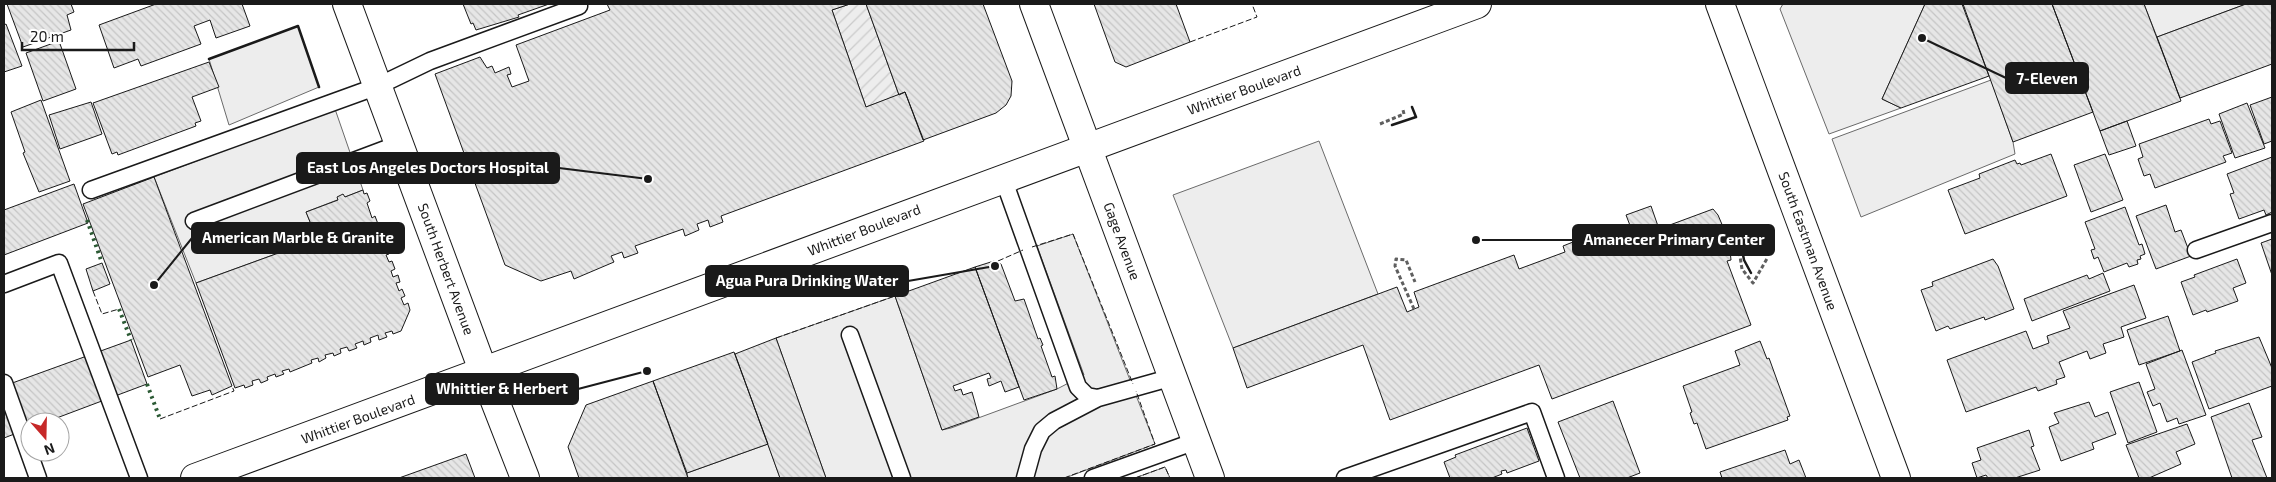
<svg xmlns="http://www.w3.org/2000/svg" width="2276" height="482" viewBox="0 0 2276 482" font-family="'Exo 2',sans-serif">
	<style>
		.built { fill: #ededed; stroke: #6a6a6a }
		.garden { fill: url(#garden-furrows); stroke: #6a6a6a }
		.building { fill: url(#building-back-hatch); stroke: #1a1a1a }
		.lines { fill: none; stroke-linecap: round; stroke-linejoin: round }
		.lane-casing { stroke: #1a1a1a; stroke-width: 19 }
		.street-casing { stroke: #1a1a1a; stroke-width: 30 }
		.primary-casing { stroke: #1a1a1a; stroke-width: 30 }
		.path { stroke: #5f5f5f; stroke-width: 3; stroke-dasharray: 4 2.5; stroke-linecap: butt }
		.lane { stroke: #fff; stroke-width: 16 }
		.street { stroke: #fff; stroke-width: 28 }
		.primary { stroke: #fff; stroke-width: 28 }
		.hedge { stroke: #2b5a34; stroke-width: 4; stroke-dasharray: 2.5 4; stroke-linecap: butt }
		.fence { stroke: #1a1a1a; stroke-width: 1; stroke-dasharray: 6 2.5; stroke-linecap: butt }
		.wall { stroke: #1a1a1a; stroke-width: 2.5 }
		.labels { text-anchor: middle; stroke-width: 4; stroke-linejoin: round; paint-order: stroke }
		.street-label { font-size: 14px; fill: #1a1a1a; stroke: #fff }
		.leader { fill: none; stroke: #1a1a1a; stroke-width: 2 }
		.callout-dot { fill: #1a1a1a; stroke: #fff; stroke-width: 2 }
		.callout { fill: #1a1a1a; stroke: #1a1a1a; stroke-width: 2 }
		.callout-label { font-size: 15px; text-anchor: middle; font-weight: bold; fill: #fff }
	</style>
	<defs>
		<pattern id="garden-furrows" width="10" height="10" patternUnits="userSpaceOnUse" patternTransform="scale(1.25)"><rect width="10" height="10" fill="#ededed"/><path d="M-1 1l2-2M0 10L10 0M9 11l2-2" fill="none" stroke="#cbcbcb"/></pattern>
		<pattern id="building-back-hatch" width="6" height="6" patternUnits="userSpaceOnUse" patternTransform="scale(1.25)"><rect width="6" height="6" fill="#e6e6e6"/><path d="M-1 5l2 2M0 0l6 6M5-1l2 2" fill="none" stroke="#c5c5c5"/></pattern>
	</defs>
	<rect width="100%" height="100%" fill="#fff"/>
	<path class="built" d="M1783,4h142l-43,95 19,9 -72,26 -49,-125z
		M2144,4h102l-89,33z
		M298,26l21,61 -90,38 -20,-66z
		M1991,80l22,62 2,12 -154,63 -29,-78z
		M335,109l28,81 -57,22 11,27 -121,44 -42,-106z
		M1319,141l59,153 -145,54 -60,-153z
		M1073,234l82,210 -90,34h-239l-50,-140 119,-42 47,134 9,-2 106,-39 27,-14 -47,-129z
		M768,444l12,34h-92l-1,-5z
		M1165,467l5,11h-35z"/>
	<path class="garden" d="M850,4h16l33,91 -33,12 -34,-97z"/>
	<path class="building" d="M7,4h64l3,8 -7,3 4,15 -48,17z
		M156,4h86l8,22 -34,12 -6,-18 -16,6 7,18 -60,22 -3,-7 -24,9 -15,-43z
		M463,4h86l-31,11 1,2 -43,13 -3,-7 -2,1z
		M607,4h243l-18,6 34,97 39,-15 19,49 -203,75 2,6 -13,5 -2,-7 -11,4 2,6 -14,6 -2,-7 -48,17 3,7 -14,5 -2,-6 -11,4 3,6 -40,17 -3,-8 -30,10 -36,-16 -70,-191 45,-17 7,11 5,-2 3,7 14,-6 2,7 -4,1 5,12 17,-6 -13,-36 94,-35z
		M866,4h117l29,77 -1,15 -5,9 -10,8 -73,27 -18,-48 -6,3z
		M1094,4h82l14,38 -64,25 -11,-5z
		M1925,4h37l27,72 -88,32 -19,-9z
		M1963,4h89l41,108 -80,30z
		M2052,4h92l37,97 -81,30z
		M2246,4h26v60l-92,34 -23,-61z
		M6,24l16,42 -18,6v-47z
		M59,41l17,48 -33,12 -17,-48z
		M209,62l10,25 -27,10 9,24 -6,2 1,3 -78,29 -1,-3 -5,2 -19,-51z
		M2272,97v44l-8,3 -14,-39z
		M41,100l29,81 -31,11 -16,-39 2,-1 -14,-40z
		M91,102l11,32 -42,15 -11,-34z
		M2247,103l18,45 -30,10 -16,-44z
		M2209,119l2,5 9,-3 12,32 -9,3 3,6 -71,26 -5,-14 -6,2 -6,-17 5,-2 -4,-13z
		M2127,121l9,25 -27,9 -9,-24z
		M2051,154l16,42 -102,38 -17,-44 32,-12 -1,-4 36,-14 2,4 3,-1 1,2z
		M2105,154l18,46 -32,12 -17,-47z
		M2272,157v55l-6,3 -2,-5 -25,9 -9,-25 4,-1 -7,-19z
		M154,177l78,209 -20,9 -2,-5 -18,6 -12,-31 -32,12 -65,-173z
		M74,184l14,39 -84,32v-45z
		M363,190l1,4 3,-1 3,8 -3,2 5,15 3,-2 3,8 -3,1 2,7 4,-1 3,8 -3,1 2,7 4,-1 2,8 -3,1 3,7 3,-1 3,8 -4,2 2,6 5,-2 2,7 -4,1 3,8 3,-2 3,7 -4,2 3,7 4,-2 2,7 -9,21 -8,3 -1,-3 -7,2 2,4 -8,3 -1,-5 -8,3 1,4 -7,3 -1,-4 -8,3 2,4 -8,3 -2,-4 -7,2 1,4 -7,3 -1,-3 -8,2 1,3 -7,4 -1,-4 -7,2 1,3 -22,9 -1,-3 -7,2 2,3 -8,3 -1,-3 -8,3 1,3 -7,3 -2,-4 -7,2 1,4 -8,3 -1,-3 -9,3 -39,-105 121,-44 -11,-27 32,-12 -1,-3 6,-3 2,3z
		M2166,205l9,27 6,-2 10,26 -35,13 -20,-53z
		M1651,206l8,23 54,-20 5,6 11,26 2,19 -4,1 24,64 -199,74 -13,-34 -149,55 -27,-75 -116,43 -14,-40 164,-61 10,25 12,-5 -5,-15 100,-37 5,14 46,-17 -2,-6 10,-4 2,7 56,-21 -5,-13z
		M2125,207l14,38 3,-1 3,10 -5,2 1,3 -4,1 1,4 -9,3 -2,-4 -23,9 -6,-15 -4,2 -3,-9 4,-1 -10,-27z
		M2272,239v36l-11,-32z
		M1993,259l5,7 16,43 -29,11 -1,-3 -34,12 -2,-3 -12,5 -15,-41 12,-4 -1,-4z
		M2237,259l9,24 -13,5 5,13 -31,11 -1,-2 -13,5 -12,-33 14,-5 -1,-2z
		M994,261l7,3 14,37 9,-2 14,40 2,-1 3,7 -2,1 11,31 3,-1 2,13 -33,11 -49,-133z
		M102,263l8,21 -17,7 -7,-22z
		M975,267l44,120 -14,5 -4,-11 -12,5 -2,-7 4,-1 -2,-5 -36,13 2,5 6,-2 2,6 9,-3 7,25 -37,13 -47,-134z
		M2103,273l7,18 -78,30 -8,-22 63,-24 2,4z
		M2134,285l12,33 -25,9 3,10 -21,7 3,9 -16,6 -3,-8 -28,11 6,15 -9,3 1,4 -19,7 -2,-4 -70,25 -19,-52 79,-29 7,18 16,-6 -2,-7 23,-8 -7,-17z
		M2168,316l12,35 -41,14 -12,-35z
		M2259,337l13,31v18l-63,23 -17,-47 24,-9 -1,-2z
		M776,338l50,140h-46l-45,-124z
		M131,340l16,44 -101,38h-16v6l-26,10v-52z
		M1760,341l7,18 2,-1 21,58 -3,1 1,3 -82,29 -9,-26 -3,1 -4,-11 2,-1 -9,-26 57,-21 -5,-14z
		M2182,350l24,65 -27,9 -2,-6 -10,4 -7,-19 -7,3 -6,-14 8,-3 -9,-25z
		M734,352l34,92 -81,29 -34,-92z
		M653,381l35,97h-109l-11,-31 18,-42z
		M2139,382l18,50 -29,11 -18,-51z
		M1613,401l27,72 -13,5h-47l-22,-56z
		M2089,402l6,15 13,-5 8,22 -24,9 2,6 -33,12 -12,-34 10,-4 -5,-10z
		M2249,403l13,34 -10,3 15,38h-35l-21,-61z
		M2187,424l8,20 -19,8 5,12 -32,14h-10l-13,-33z
		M1527,428l12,33 -32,12 -1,-3 -5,1 1,3 -10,4h-42l-6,-16 12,-5 -1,-2z
		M2029,430l5,16 -3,1 9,23 -25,8h-27l-2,-3 -9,3 -5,-15 9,-3 -4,-12z
		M1785,450l5,14 9,-4 7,18h-84l-2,-6z
		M466,454l9,24h-76z"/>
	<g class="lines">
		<g class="lane-casing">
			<path id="lane" d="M1003,178l75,209 9,9 11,2
				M91,190l287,-104 52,-25 149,-55
				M194,221l205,-77
				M2196,250l76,-27
				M4,284l55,-21 80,215
				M850,335l52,143
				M4,383l34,95
				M1025,478l8,-29 9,-18 12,-10 44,-23 75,-21
				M1093,478l103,-37
				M1345,478l187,-66 24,66"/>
		</g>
		<g class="street-casing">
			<path id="street" d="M347,4l137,369 41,105
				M1034,4l176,474
				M1720,4l176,474"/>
		</g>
		<g class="primary-casing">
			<path id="primary" d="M195,478l1282,-474"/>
		</g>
		<path class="path" d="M1380,124l24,-10 -1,-4
			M1741,227l-14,6 11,11 4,25 11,14 15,-26
			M1414,309l-19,-43 1,-7 10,1 9,22"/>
		<use href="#lane" class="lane"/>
		<use href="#street" class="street"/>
		<use href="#primary" class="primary"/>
		<path class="hedge" d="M87,220l15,43
			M119,309l12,31
			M147,384l13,35"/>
		<path class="fence" d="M1190,42l67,-25 -5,-13
			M1032,247l41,-13 60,150
			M998,261l25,-11
			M93,291l9,23 17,-5
			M776,338l119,-42
			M160,419l74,-28 -2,-5
			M1064,478l91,-34 -19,-53
			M1135,478l30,-11 5,11"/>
		<path class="wall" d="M209,59l89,-33 21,61
			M1392,125l24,-8 -4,-10
			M1740,238l4,22 7,13"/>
	</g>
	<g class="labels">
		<g class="street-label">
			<text transform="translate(1244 90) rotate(-20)" y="5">Whittier Boulevard</text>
			<text transform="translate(864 230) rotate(-21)" y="5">Whittier Boulevard</text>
			<text transform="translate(1122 241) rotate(70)" y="5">Gage Avenue</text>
			<text transform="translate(1808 241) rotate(70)" y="5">South Eastman Avenue</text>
			<text transform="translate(446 269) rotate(70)" y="5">South Herbert Avenue</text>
			<text transform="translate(358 419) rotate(-20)" y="5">Whittier Boulevard</text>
		</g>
	</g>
	<path class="leader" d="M1922 38L2006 78M648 179L559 168M154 285L192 238M1476 240L1573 240M995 266L908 281M647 371L578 389"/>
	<g class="callout-dot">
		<circle cx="1922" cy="38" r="5"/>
		<circle cx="648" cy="179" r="5"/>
		<circle cx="154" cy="285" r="5"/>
		<circle cx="1476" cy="240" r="5"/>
		<circle cx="995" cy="266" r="5"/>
		<circle cx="647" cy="371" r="5"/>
	</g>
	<g class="callout">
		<rect x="2006" y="63" width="82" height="30" rx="5"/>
		<rect x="297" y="153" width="262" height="30" rx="5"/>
		<rect x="192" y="223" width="212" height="30" rx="5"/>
		<rect x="1573" y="225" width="201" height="30" rx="5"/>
		<rect x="706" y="266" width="202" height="30" rx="5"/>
		<rect x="426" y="374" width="152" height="30" rx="5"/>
	</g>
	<g class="callout-label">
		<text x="2047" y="84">7-Eleven</text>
		<text x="428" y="173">East Los Angeles Doctors Hospital</text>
		<text x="298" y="243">American Marble &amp; Granite</text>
		<text x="1674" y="245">Amanecer Primary Center</text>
		<text x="807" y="286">Agua Pura Drinking Water</text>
		<text x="502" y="394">Whittier &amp; Herbert</text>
	</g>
	<rect width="2276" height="482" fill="none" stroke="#1a1a1a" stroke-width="10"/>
	<g transform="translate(45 437) rotate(160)"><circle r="24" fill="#ffffff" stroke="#a3a3a3"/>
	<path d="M0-4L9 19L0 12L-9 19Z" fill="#c62828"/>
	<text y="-8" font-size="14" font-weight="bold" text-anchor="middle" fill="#1a1a1a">N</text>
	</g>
	<path d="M22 42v8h112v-8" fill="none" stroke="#1a1a1a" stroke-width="2.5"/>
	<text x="30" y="42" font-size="15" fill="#1a1a1a" stroke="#ffffff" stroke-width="4" paint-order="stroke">20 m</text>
</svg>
